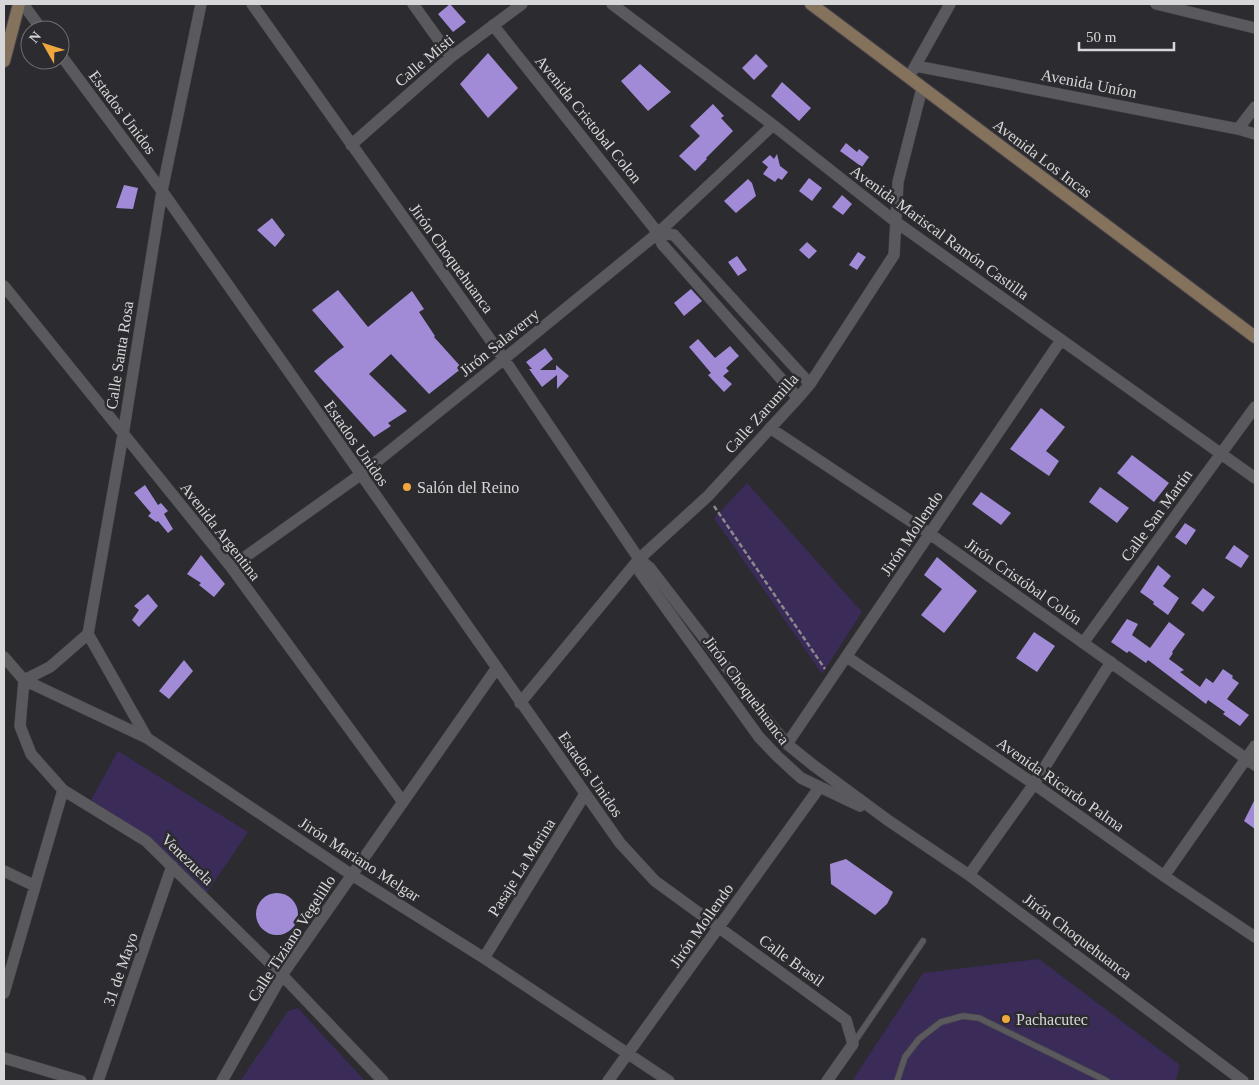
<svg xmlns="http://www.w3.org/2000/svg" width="1259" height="1085" viewBox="0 0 1259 1085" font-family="Georgia,serif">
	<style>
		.green { fill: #3a2b59 }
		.building { fill: #a18bd6 }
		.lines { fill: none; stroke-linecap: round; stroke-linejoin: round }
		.lane-casing { stroke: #474649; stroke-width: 7 }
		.street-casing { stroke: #474649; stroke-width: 12 }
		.secondary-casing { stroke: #474649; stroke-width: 14 }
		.path { stroke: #8a898c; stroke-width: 2.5; stroke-dasharray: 5 2.5; stroke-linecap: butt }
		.lane { stroke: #5a595d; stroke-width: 5.5 }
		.street { stroke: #5a595d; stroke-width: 11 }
		.secondary { stroke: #85725c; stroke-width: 12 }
		.poi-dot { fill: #efa73e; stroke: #2c2b2f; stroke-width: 2 }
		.labels { text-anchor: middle; stroke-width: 5; stroke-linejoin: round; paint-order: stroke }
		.street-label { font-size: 16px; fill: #d7d7d9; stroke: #2c2b2f }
		.poi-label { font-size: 16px; fill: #d7d7d9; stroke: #2c2b2f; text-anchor: start }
	</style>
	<rect width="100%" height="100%" fill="#2c2b2f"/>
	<path class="green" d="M747,483l115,129 -40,62 -108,-156z
		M118,751l130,81 -42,62 -50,-51 -65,-43z
		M1039,959l141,106 -4,16h-324l71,-108z
		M298,1008l67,73h-125l48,-70z"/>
	<path class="building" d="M450,4l16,18 -13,10 -15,-18z
		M488,53l30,35 -30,30 -28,-34z
		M756,54l12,12 -14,14 -12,-12z
		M640,64l31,28 -23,19 -27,-30z
		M782,82l29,26 -12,13 -28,-25z
		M713,104l11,12 -3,2 12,13 -27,27 1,1 -12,12 -16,-15 21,-20 -10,-10z
		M846,143l11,9 2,-3 10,8 -7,10 -22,-16z
		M777,154l3,12 8,6 -6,8 -4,-2 -3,4 -12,-8 5,-7 -6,-5 8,-7 4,4z
		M809,178l13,10 -10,13 -13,-10z
		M748,179l4,4 4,13 -20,17 -12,-12z
		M124,185l14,3 -5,21 -17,-1z
		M842,195l10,9 -9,11 -11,-8z
		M272,218l13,17 -10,12 -18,-17z
		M807,242l10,9 -8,8 -10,-9z
		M858,252l8,5 -9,13 -8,-5z
		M737,256l10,14 -9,6 -10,-14z
		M691,289l11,12 -18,15 -10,-13z
		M338,290l30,37 44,-36 12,18 -5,3 16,24 -1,1 28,31 -33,26 -38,-40 -22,20 38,37 -19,12 3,3 -17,11 -60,-66 14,-12 16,-12 -32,-37z
		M698,339l17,19 15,-12 9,10 -13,12 3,3 -6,5 9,8 -8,8 -16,-17 3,-2 -22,-26z
		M545,348l8,11 -13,11h16v-5l13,11 -12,13v-14l-15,12 -13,-18h3l-6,-7z
		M1041,408l24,19 -19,24 13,10 -10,15 -39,-27z
		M1132,455l37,28 -15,19 -37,-29z
		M145,485l13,20 3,-2 7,8 -4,3 9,15 -5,4 -10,-12 -2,1 -8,-6 3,-3 -17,-20z
		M1100,487l29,21 -12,15 -28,-21z
		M981,492l30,21 -10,12 -29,-21z
		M1185,523l11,7 -10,15 -11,-8z
		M1234,545l15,11 -8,12 -16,-10z
		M201,555l24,29 -11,13 -15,-12 2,-2 -14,-9z
		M937,557l40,34 -33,42 -23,-18 21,-26 -18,-14z
		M1158,565l13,11 -8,10 16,12 -11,17 -15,-11 1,-2 -14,-10z
		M1203,588l12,9 -12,15 -12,-9z
		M148,594l10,12 -19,21 -7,-7 7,-10 -5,-4z
		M1127,619l11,5 -6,11 18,13 19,-26 16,12 -13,18 1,1 -4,6 15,11 -4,2 20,15 6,-9 7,5 10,-14 10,7 -1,2 7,5 -12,16 22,16 -9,11 -17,-12 2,-2 -17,-12 -2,4 -58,-44 -2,3 -17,-12 -2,2 -16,-11z
		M1034,632l21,14 -18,26 -21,-14z
		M184,660l9,11 -24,28 -10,-8z
		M1255,799v30l-11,-8z
		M846,859l47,33 -6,12 -12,11 -44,-31 -1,-20z
		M256 914a21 21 0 1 1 42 0a21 21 0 1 1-42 0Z"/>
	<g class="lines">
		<g class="lane-casing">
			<path id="lane" d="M853,1044l70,-103
				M897,1081l8,-24 14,-18 22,-17 22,-6 16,2 128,63"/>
		</g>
		<g class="street-casing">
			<path id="street" d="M23,4l19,26
				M252,4l252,355 135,200 11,9 122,158 15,18 26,21 76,56 80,54 274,206
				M413,4l38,53
				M612,4l161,121 123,97 359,256
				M1156,4l99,24
				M493,25l165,208 4,11 136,154
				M60,54l102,137 458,652 35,38 191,139 7,24 -26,37
				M916,66l322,63 17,5
				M913,70l37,-66
				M1238,129l17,-22
				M351,145l100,-88 71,-53
				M658,233l16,2 136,149
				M4,286l227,281 172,235
				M770,428l160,106 325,231
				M639,559l1,13 119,165 18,19 24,22 59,28
				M231,567l129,-92 144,-116 154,-126 115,-108
				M88,634l59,104
				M1083,643l172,-236
				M4,657l20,23 123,58 205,137 132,83 185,123
				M847,657l187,127 130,92 91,61
				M24,680l26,-13 38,-33 35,-199 39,-244 39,-187
				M24,680l-4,46 11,28 32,36 83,51 136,134 101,106
				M520,703l119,-144 69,-63 90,-98 12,-14 84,-129 4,-73 24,-94
				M787,744l274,-404
				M4,871l31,15
				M969,875l65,-91 77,-122
				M1164,876l91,-130
				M484,958l101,-164
				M4,993l59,-203
				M4,1058l77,23
				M98,1081l74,-215
				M222,1081l60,-106 214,-306
				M608,1081l211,-293"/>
		</g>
		<g class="secondary-casing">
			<path id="secondary" d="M811,4l444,333
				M4,61l15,-57"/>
		</g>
		<path class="path" d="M714,506l111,163"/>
		<use href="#lane" class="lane"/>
		<use href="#street" class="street"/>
		<use href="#secondary" class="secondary"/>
	</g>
	<g class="poi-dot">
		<circle cx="407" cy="487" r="5"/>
		<circle cx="1006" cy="1019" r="5"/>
	</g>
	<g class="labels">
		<g class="street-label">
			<text transform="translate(424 60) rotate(-40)" y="6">Calle Misti</text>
			<text transform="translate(1089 83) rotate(11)" y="6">Avenida Uníon</text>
			<text transform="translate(123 112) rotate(53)" y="6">Estados Unidos</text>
			<text transform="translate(589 119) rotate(51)" y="6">Avenida Cristobal Colon</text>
			<text transform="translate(1043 158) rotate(37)" y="6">Avenida Los Incas</text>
			<text transform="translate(940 232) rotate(36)" y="6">Avenida Mariscal Ramón Castilla</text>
			<text transform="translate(452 258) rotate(54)" y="6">Jirón Choquehuanca</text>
			<text transform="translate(499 342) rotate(-39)" y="6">Jirón Salaverry</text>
			<text transform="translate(119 355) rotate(-81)" y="6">Calle Santa Rosa</text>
			<text transform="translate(761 413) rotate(-48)" y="6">Calle Zarumilla</text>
			<text transform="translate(357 443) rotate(55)" y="6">Estados Unidos</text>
			<text transform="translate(1156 515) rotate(-54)" y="6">Calle San Martín</text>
			<text transform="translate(221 531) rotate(52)" y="6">Avenida Argentina</text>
			<text transform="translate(911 533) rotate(-56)" y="6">Jirón Mollendo</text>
			<text transform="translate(1024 581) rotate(35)" y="6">Jirón Cristóbal Colón</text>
			<text transform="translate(747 690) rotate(53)" y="6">Jirón Choquehuanca</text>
			<text transform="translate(591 774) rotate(55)" y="6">Estados Unidos</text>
			<text transform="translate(1061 784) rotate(35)" y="6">Avenida Ricardo Palma</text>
			<text transform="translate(188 859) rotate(44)" y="6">Venezuela</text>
			<text transform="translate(360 859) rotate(33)" y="6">Jirón Mariano Melgar</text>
			<text transform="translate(521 867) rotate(-58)" y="6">Pasaje La Marina</text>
			<text transform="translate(701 925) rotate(-55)" y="6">Jirón Mollendo</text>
			<text transform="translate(1078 936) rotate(37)" y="6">Jirón Choquehuanca</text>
			<text transform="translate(291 938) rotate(-57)" y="6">Calle Tiziano Vegelillo</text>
			<text transform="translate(792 960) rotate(36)" y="6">Calle Brasil</text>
			<text transform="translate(120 969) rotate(-71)" y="6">31 de Mayo</text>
		</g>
		<g class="poi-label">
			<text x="417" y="493">Salón del Reino</text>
			<text x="1016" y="1025">Pachacutec</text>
		</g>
	</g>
	<rect width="1259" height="1085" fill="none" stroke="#d7d7d9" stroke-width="10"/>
	<g transform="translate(45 45) rotate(309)"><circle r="24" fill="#2c2b2f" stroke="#707073"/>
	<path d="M0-4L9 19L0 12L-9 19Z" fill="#efa73e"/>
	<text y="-8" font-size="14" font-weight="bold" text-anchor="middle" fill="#d7d7d9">N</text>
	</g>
	<path d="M1079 42v8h95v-8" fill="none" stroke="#d7d7d9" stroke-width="2.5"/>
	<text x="1086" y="42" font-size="15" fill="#d7d7d9" stroke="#2c2b2f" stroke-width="4" paint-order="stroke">50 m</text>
</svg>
